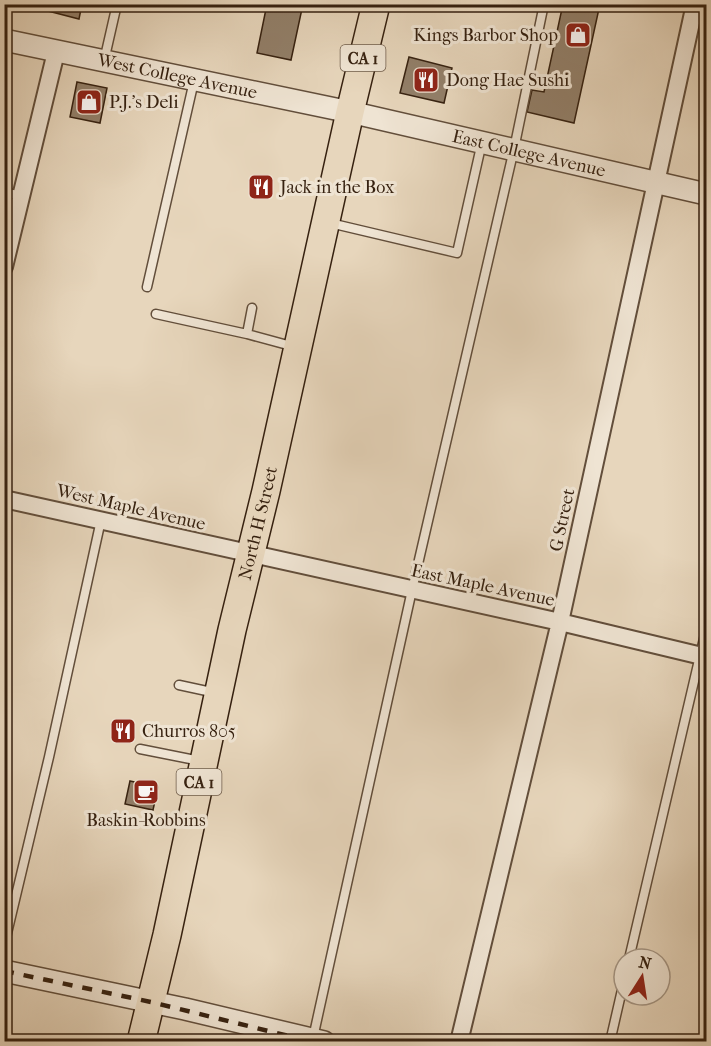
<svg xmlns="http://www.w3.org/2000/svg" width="711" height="1046" viewBox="0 0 711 1046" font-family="'IM FELL French Canon',serif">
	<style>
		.building { fill: #927f69; stroke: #362110; stroke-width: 1.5 }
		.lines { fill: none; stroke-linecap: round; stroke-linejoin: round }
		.service-casing { stroke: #624e3b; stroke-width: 11 }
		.minor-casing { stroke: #624e3b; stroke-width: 20 }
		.tertiary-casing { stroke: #624e3b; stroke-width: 24 }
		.trunk-casing { stroke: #362110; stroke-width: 30 }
		.service { stroke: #efe4d3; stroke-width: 8 }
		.minor { stroke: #efe4d3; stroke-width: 16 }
		.tertiary { stroke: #efe4d3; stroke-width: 21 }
		.trunk { stroke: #e7d6bc; stroke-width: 27 }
		.rail { stroke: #362110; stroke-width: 4.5; stroke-dasharray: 10 10; stroke-linecap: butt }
		.labels { text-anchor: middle; stroke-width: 6; stroke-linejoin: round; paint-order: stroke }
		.shield { fill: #efe4d3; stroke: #6e5c4a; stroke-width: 1.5 }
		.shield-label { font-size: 16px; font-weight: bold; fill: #362110 }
		.poi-label { font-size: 18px; fill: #362110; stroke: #efe4d3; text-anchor: start }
		.street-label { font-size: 18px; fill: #362110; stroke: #efe4d3 }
	</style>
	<rect width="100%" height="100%" fill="#e7d6bc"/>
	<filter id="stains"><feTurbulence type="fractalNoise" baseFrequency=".00333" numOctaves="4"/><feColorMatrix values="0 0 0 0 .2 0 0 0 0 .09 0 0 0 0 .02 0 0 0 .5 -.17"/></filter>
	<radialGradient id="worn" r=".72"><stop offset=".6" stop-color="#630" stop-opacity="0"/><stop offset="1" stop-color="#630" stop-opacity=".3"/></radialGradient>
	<path class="building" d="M21,4h61l-3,15z
		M267,4h36l-12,56 -34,-7z
		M563,4h37l-26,119 -47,-11 5,-22 12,2z
		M409,57l43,11 -8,35 -44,-10z
		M77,82l30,6 -7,35 -30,-6z
		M130,781l28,6 -5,23 -28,-6z"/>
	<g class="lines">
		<g class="service-casing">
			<path id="service" d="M104,61l13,-57
				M4,192l17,4
				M330,223l127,30 25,-111
				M147,287l47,-206
				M156,314l91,20 5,-26
				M247,334l48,13
				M179,685l37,8
				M140,749l60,12
				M4,946l45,-189 52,-237
				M629,959l77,-329
				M313,1038l99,-448 102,-441 30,-145
				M610,1042l14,-61"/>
		</g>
		<g class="minor-casing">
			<path id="minor" d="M4,267l52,-215
				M4,499l556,123 146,35
				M459,1042l101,-420 135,-618"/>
		</g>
		<g class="tertiary-casing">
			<g id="tertiary">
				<path id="s1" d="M4,40l346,72 356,82"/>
				<path d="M4,971l181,38 139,33"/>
			</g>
		</g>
		<g class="trunk-casing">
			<g id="trunk">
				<path id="s2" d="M141,1042l26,-107 65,-305 34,-139 84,-379 26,-108"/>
			</g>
		</g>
		<use href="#service" class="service"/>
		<use href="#minor" class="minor"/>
		<use href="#tertiary" class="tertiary"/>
		<use href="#trunk" class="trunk"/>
		<path class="rail" d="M4,971l147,31 162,40"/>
	</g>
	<defs>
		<g id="shop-square" transform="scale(1.35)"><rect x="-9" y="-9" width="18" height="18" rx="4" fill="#8f2418" stroke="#efe4d3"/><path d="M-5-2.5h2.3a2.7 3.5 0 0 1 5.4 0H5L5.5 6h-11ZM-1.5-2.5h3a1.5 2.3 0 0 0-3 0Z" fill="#fff"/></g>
		<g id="restaurant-square" transform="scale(1.35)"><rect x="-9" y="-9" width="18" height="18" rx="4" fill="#8f2418" stroke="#efe4d3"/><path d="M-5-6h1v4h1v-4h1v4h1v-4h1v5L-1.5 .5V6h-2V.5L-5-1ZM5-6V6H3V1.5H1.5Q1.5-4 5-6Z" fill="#fff"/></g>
		<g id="cafe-square" transform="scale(1.35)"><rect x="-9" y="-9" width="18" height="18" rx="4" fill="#8f2418" stroke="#efe4d3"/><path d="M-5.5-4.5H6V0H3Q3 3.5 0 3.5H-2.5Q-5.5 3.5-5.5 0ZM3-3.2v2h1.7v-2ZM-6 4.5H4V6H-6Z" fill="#fff"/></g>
	</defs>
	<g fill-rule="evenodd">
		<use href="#shop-square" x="578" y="35"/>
		<use href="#restaurant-square" x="426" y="80"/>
		<use href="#shop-square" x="89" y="102"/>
		<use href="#restaurant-square" x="261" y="187"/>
		<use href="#restaurant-square" x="123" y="731"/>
		<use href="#cafe-square" x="146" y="792"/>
	</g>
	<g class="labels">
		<g class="shield">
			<rect x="340.5" y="45" width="45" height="26" rx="4.5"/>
			<rect x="176.5" y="769" width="45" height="26" rx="4.5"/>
		</g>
		<g class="shield-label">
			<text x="363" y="64">CA 1</text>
			<text x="199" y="788">CA 1</text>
		</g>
		<g class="poi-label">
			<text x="558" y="41" text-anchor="end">Kings Barbor Shop</text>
			<text x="446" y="86">Dong Hae Sushi</text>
			<text x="109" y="108">P.J.'s Deli</text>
			<text x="280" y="193">Jack in the Box</text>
			<text x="142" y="737">Churros 805</text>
			<text x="146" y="826" text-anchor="middle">Baskin-Robbins</text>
		</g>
		<g class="street-label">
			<text dy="6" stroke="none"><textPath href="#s1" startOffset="177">West College Avenue</textPath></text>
			<text dy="6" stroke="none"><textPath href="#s1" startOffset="537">East College Avenue</textPath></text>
			<text transform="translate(131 507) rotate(13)" y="6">West Maple Avenue</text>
			<text transform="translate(562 520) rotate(-78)" y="6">G Street</text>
			<text dy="6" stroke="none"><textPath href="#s2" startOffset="532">North H Street</textPath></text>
			<text transform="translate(483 585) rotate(12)" y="6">East Maple Avenue</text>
		</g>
	</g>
	<rect width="711" height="1046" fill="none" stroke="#e7d6bc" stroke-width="24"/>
	<rect x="6" y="6" width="699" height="1034" fill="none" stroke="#362110" stroke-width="3"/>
	<rect x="12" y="12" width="687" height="1022" fill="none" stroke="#362110" stroke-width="1.5"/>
	<g transform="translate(642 977) rotate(12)"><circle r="28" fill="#efe4d3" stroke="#a59685" stroke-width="1.5"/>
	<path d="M0-4.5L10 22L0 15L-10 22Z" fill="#8f2418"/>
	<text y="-9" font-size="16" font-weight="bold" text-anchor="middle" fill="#362110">N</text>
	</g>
	<rect width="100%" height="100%" filter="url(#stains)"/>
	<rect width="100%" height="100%" fill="url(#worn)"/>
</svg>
